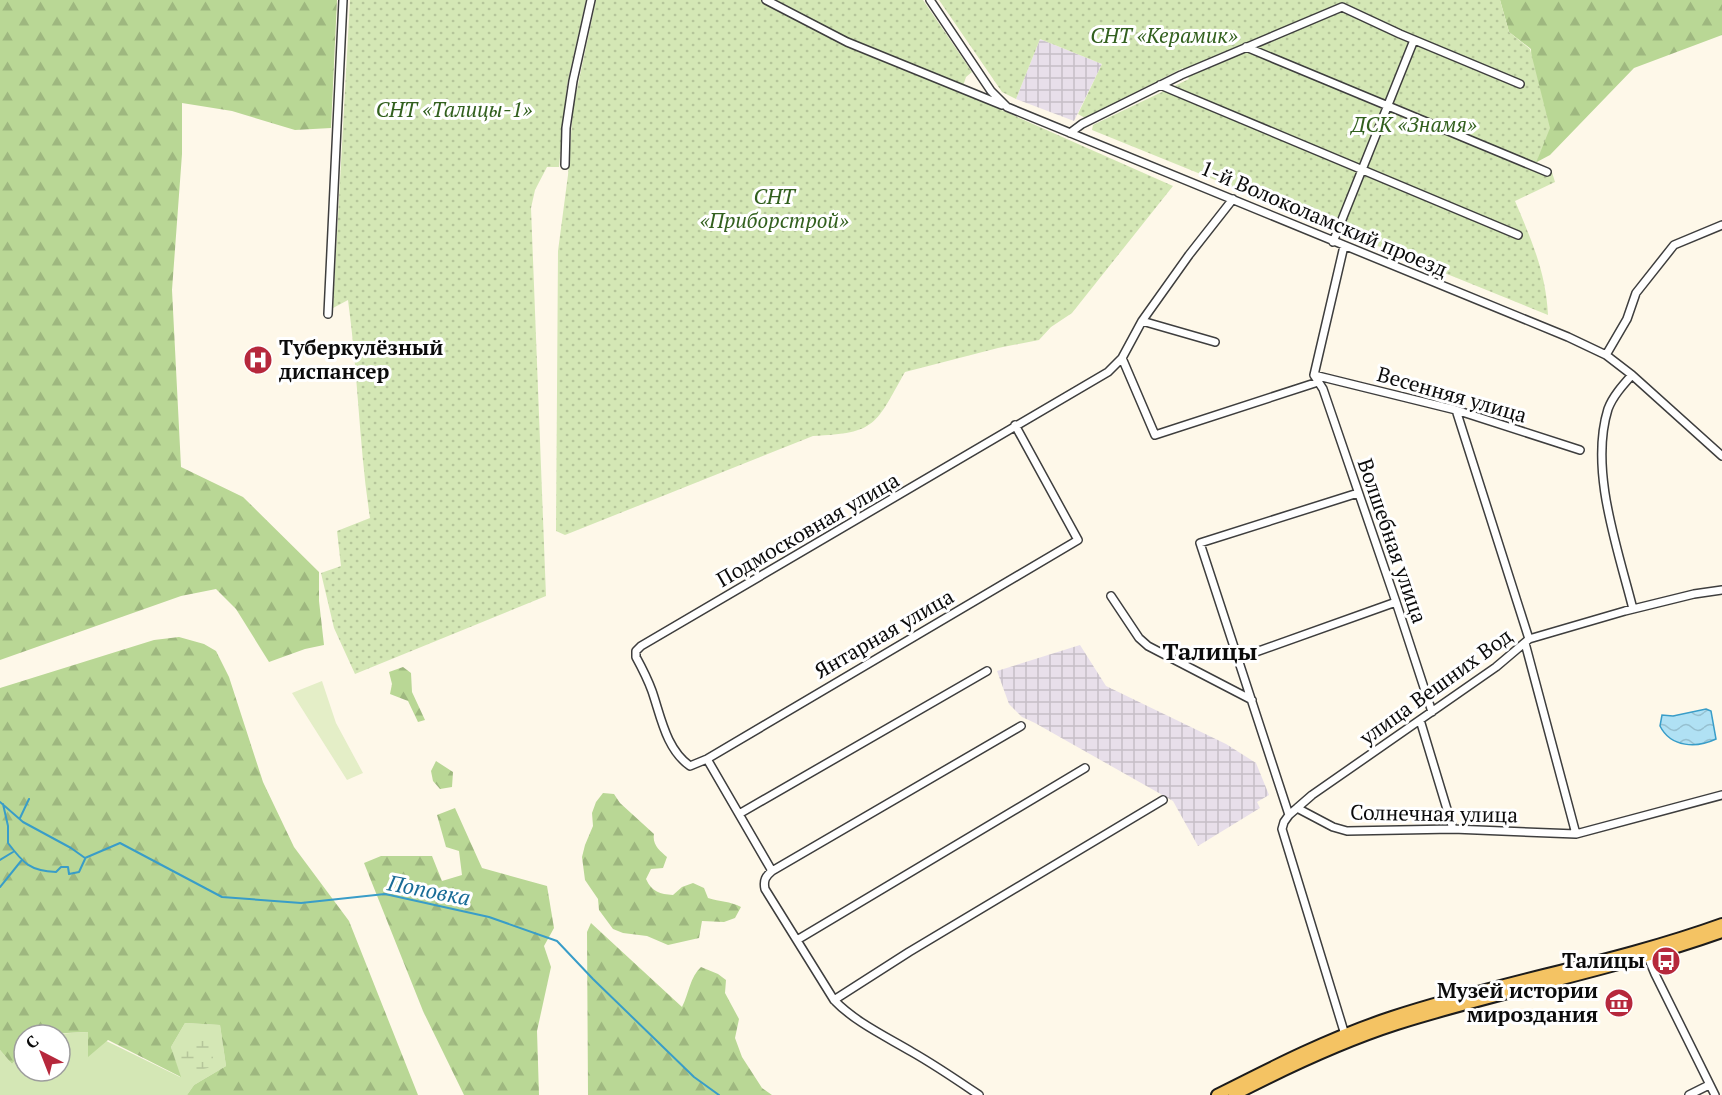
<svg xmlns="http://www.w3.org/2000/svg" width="1722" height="1095" viewBox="0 0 1722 1095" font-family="'PT Serif',serif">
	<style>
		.industrial { fill: url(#industrial-grid) }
		.grass { fill: #d4e7b5 }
		.forest { fill: url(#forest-firs) }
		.wetland { fill: url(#wetland-marsh) }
		.park { fill: url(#park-dots) }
		.pitch { fill: #e4eec7 }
		.water { fill: url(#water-waves); stroke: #399dc8; stroke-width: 1.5 }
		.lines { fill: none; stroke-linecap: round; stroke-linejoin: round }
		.stream { stroke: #399dc8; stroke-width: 2 }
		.street-casing { stroke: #3e3e3e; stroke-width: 10 }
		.primary-casing { stroke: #1c1c1c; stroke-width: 14 }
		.street { stroke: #fff; stroke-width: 7 }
		.primary { stroke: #f4c363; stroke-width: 10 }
		.labels { text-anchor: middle; stroke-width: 6; stroke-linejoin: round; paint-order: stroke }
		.park-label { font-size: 21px; font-style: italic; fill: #32601e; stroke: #fff }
		.street-label { font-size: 21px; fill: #0b0b0b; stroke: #fff }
		.poi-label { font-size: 21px; font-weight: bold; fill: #0b0b0b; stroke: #fff; text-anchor: end }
		.water-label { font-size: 22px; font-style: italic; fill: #196c97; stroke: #fff }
		.quarter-label { font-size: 24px; font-weight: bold; fill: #0b0b0b; stroke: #fff }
	</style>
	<defs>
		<pattern id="industrial-grid" width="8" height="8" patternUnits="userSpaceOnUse" patternTransform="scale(1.5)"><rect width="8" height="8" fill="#e8dfea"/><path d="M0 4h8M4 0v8" fill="none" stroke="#c6bec7"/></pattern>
		<pattern id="forest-firs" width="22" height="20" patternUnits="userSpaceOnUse" patternTransform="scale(1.5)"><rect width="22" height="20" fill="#b9d795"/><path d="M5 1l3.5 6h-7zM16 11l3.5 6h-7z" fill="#9eb77f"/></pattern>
		<pattern id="wetland-marsh" width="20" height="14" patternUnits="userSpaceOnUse" patternTransform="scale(1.5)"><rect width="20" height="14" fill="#d4e7b5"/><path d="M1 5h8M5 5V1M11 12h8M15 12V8" fill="none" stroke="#b5c59a"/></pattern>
		<pattern id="park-dots" width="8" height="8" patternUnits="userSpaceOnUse" patternTransform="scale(1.5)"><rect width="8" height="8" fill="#d4e7b5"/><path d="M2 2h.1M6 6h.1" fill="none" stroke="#b5c59a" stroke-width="1.8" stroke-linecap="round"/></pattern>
		<pattern id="water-waves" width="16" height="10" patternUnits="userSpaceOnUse" patternTransform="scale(1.5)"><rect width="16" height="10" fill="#b0e1f4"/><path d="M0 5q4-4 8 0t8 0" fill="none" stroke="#96c0d0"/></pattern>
	</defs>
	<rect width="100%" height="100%" fill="#fef8e9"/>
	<path class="industrial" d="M1040,39l62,25 -28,57 -58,-22z
		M1080,645l26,41 120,58 30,19 13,32 -12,7 3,6 -62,38 -25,-45 -138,-78 -13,-6 -13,-13 -12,-33z"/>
	<path class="grass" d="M185,1023l35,2 6,41 -32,19 -7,10h-187v-45l12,14 12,-13v20h36v-36h-21l49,-3 92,45 -9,-30z"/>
	<path class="forest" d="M0,0h337l-6,128 -36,2 -63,-19 -50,-8v51l-10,136 9,177 62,30 76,75v29l5,44 -19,4 -36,13 -33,-53 -20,-20 -35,7 -181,64z
		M1500,0h222v35l-88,33 -84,87 -15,8 -4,-114 -22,-17z
		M179,637l25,7 12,7 13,26 34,105 31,65 55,74 69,174h-231l7,-10 32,-19 -6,-41 -35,-2 -14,24 10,30 -73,-37 -20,17v-25l-64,3v16l-12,13 -12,-14v-362l154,-48z
		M403,667l8,6 1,19 13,28 -7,2 -10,-21 -18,-7 2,-10 -3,-12z
		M436,761l17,11 -1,15 -12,2 -7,-8 -2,-10z
		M603,793l11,1 6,9 34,31c-2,11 6,17 13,23l-4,11 -12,1 -5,10c6,13 14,15 27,16l9,-8 11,-4 11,5 4,10c12,4 22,3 33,9l-6,11 -11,4 -22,-1 -3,17 -31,7 -21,-9 -24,-3 -10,-4 -14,-19 -1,-11 -13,-19 -3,-23 3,-12 8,-19 -1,-13 4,-11z
		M455,808l27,60 65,18 7,42 -10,18 7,21 -14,64 2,64h-75l-41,-84 -59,-148 17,-7h51l10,25 20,-6 -3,-24 -13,-4 -9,-32z
		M591,923l91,84c7,-14 8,-30 19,-40l17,7 8,6 -1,13 14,26 -4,19 7,19 20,31 10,7h-184l-1,-163z"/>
	<path class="wetland" d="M185,1039h18l11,8 -2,20 -17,4 -17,-15z"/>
	<path class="park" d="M350,0h236l-19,85 -8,82h-12l-12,23 -4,18 15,388 -191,78 -21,-46 -13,-55 20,-7 -4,-35 33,-13c-11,-72 -12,-145 -22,-218l-15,8z
		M596,0h327l49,72 -6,5 -5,15 212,94 -101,127 -21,14 -12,13 -41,8 -93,24c-30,53 -28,61 -92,64l-248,99 -9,-4 2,-280 10,-76 5,-67z
		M939,0h561l9,32 21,17 20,79 -14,35 15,6 4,13 -40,19c16,38 31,71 33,114l-456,-185 1,-5 96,-46 -6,-11 -98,50 -7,-4 24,-50 -62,-25 -24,60 -14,-7z"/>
	<path class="pitch" d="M322,681l14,42 27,50 -16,7 -55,-87z"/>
	<path class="water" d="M1706,709l5,2 5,28c-19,9 -45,9 -56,-13l2,-11 11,1z"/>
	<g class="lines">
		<path class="stream" d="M0,802l23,20 48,26 14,10 35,-15 102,54 79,6 84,-9 104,23 68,24 36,38 101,98 25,18
			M3,804l5,22v17c15,20 22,28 48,29l5,-5h7l1,7 10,-2 6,-13
			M20,818l9,-19
			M0,860l13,-8
			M0,887l21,-26"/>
		<g class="street-casing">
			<path id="street" d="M766,0l81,42 155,63
				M930,0l61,91 16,16 561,230 38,18 26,20 90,81
				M1246,47l301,125
				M1160,85l358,150
				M1070,133l12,-9 99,-49 161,-68 58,27 120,50
				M565,165l1,-37 7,-47 18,-81
				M1333,242l81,-202
				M1344,246l-30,129 9,14 73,213 36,110
				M328,314l15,-314
				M1142,321l73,21
				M1606,355l21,-36 9,-26 38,-48 48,-20
				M1122,358l33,77 163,-53
				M1314,375l142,35 124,40
				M1632,375c-9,10 -19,21 -24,34 -19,61 10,140 25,200
				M1456,410l73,229
				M1015,425l63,115 -371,219 -17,7c-24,-17 -29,-49 -38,-75 -4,-11 -10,-23 -16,-34v-6l5,-5 467,-274 14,-14 20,-37 47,-66 44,-56
				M1111,596l28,42 9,8 104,54
				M1525,643l51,191
				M1239,658l157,-56
				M1420,720l33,109
				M707,759l65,112
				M1297,808l36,19 14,4 106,-2 123,5 146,-39
				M739,814l248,-143
				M1289,815l23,-20 184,-128 33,-28 96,-28 69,-17 28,-4
				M797,940l288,-172
				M1647,955l8,19 60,121
				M834,1000l75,-48 254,-152
				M1346,1038l-64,-209 2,-7 5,-7 -89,-272 158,-50
				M979,1095c-22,-15 -44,-30 -67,-43 -27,-16 -57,-30 -78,-52l-69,-111c-2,-9 1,-13 7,-18l249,-145
				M1689,1095l20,-10"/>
		</g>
		<g class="primary-casing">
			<path id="primary" d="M1217,1095c57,-29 114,-58 175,-78 109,-36 222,-54 330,-93
				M1234,1095c52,-27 107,-53 163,-71 108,-34 218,-54 325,-92"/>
		</g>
		<use href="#street" class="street"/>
		<use href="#primary" class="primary"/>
	</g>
	<defs>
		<g id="hospital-disc" transform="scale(1.5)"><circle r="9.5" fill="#b6283c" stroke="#fff"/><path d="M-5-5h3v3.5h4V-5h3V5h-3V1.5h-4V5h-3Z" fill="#fff"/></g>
		<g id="bus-disc" transform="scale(1.5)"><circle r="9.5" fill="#b6283c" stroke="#fff"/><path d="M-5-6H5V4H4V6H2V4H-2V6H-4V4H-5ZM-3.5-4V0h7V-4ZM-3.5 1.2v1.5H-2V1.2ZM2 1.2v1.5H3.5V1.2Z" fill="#fff"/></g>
		<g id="museum-disc" transform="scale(1.5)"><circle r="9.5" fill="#b6283c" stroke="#fff"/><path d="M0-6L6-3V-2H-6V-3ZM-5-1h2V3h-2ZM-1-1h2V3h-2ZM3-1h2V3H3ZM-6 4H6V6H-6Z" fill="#fff"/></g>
	</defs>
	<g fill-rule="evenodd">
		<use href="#hospital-disc" x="258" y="360"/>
		<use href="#bus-disc" x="1666" y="961"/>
		<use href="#museum-disc" x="1619" y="1003"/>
	</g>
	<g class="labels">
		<g class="park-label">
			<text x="1164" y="43">СНТ «Керамик»</text>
			<text x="454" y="117">СНТ «Талицы-1»</text>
			<text x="1414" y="132">ДСК «Знамя»</text>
			<text x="774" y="204">СНТ<tspan x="774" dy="24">«Приборстрой»</tspan></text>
		</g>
		<g class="street-label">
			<text transform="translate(1324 219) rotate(23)" y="7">1-й Волоколамский проезд</text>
			<text transform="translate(1452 395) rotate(16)" y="7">Весенняя улица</text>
			<text transform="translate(808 530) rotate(-30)" y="7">Подмосковная улица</text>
			<text transform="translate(1392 541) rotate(71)" y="7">Волшебная улица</text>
			<text transform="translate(884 634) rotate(-30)" y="7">Янтарная улица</text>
			<text transform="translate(1436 687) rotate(-36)" y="7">улица Вешних Вод</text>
			<text transform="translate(1434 814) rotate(1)" y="7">Солнечная улица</text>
		</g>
		<g class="poi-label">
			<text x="279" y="355" text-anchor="start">Туберкулёзный<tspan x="279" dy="24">диспансер</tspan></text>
			<text x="1645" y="968">Талицы</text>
			<text x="1598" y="998">Музей истории<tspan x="1598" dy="24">мироздания</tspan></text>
		</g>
		<g class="water-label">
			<text transform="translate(429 890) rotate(11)" y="8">Поповка</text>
		</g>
		<g class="quarter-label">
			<text x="1210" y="660">Талицы</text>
		</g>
	</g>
	<g transform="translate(42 1053) rotate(318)"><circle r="28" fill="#ffffff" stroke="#9d9d9d" stroke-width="1.5"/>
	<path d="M0-4.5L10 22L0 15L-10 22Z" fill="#b6283c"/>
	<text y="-9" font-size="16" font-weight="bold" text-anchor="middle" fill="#0b0b0b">С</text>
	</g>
</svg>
